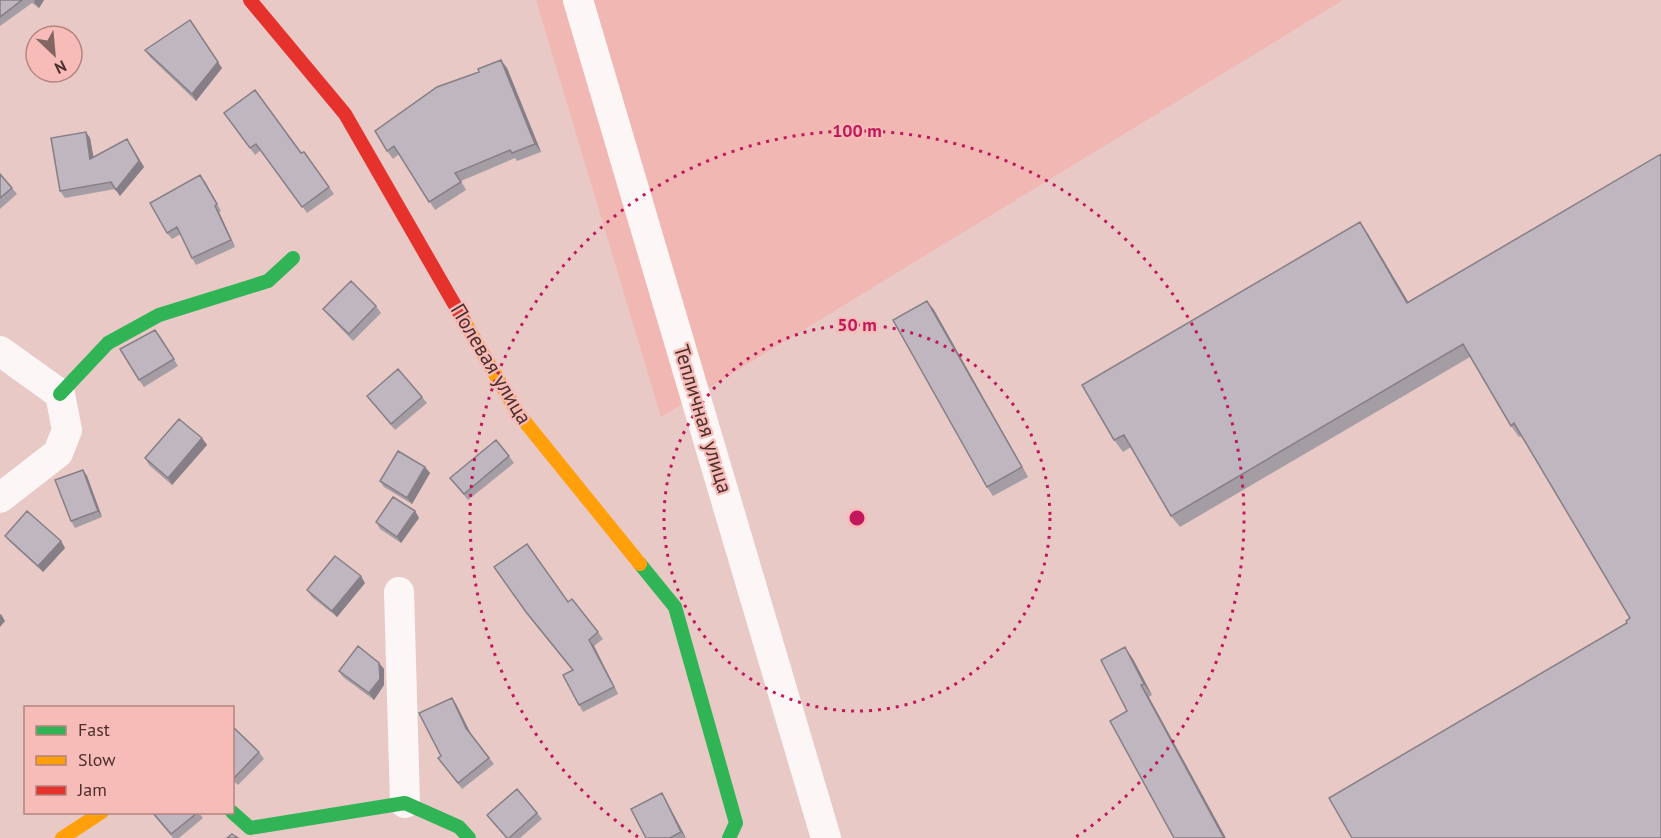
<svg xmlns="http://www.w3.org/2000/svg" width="1661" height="838" viewBox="0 0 1661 838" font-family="'PT Sans',sans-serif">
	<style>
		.built { fill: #f1b7b2 }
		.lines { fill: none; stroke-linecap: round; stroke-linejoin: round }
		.street { stroke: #fcf7f6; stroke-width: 30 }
		.fast { stroke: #30b455; stroke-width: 14 }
		.slow { stroke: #ff9f0a; stroke-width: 14 }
		.jam { stroke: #e5322d; stroke-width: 14 }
		.wall { fill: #a49da4 }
		.shaded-wall { fill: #867f86 }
		.building { fill: #bfb6bf; stroke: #867f86; stroke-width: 1.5 }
		.ring { fill: none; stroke: #c2185b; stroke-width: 3; stroke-dasharray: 3 6 }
		.labels { text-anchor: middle; stroke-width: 4.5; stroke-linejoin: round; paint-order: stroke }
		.street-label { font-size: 21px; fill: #4c2f2d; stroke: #f7bcb7 }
		.centre { fill: #c2185b; stroke: #f7bcb7; stroke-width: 3 }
		.ring-label { font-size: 18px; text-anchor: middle; font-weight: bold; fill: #c2185b; stroke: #f7bcb7; stroke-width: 4.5; stroke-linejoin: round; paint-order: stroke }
	</style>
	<rect width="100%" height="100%" fill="#e8c9c6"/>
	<path class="built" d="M536,0h807l-682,417z"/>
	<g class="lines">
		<path class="street" d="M578,0l248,838
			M0,351l60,43 7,36 -9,23 -58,45
			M399,592l6,211"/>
		<path class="fast" d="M60,394l48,-51 51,-28 109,-34 25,-23
			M640,564l35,43 61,216 -7,15
			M232,812l18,16 155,-25 54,24 10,11"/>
		<path class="slow" d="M464,321l53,91 123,152
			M62,838l40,-26"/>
		<path class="jam" d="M250,0l95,114 119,207"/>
	</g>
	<path class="wall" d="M0,0h44l-5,8 -7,-5 -32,23z
		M145,50l77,18 -26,33 -46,-44z
		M507,68l34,84 -24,9 -2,-3 -54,23 5,9 -31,20 -36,-56 -6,5 -6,-8z
		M224,113l77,40 3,-1 30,42 -27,19 -46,-63 -6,5z
		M90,138l3,19 38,-12 13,22 -24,29 -5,-7 -50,9 -5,-7z
		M1661,154v684l-34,-215 3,-5 -108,-182 -3,1 -8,-11 -41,-69 -290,170 -9,-11 -40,-69 -8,5 -9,-12 246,-218 8,12 40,68z
		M0,174l17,20 -17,15z
		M205,181l16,30 -2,1 16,35 -39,18 -4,-7 -11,-24 -9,5 -5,-6z
		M927,301l7,9 94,167 -35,19 -6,-9z
		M376,306l5,7 -28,28 -25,-26 -5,-6z
		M160,336l18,30 -34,21 -5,-7z
		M367,396l55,1 5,6 -32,27z
		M202,438l5,7 -35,40 -23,-20 -4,-7z
		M509,456l5,7 -46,37 -18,-22z
		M425,467l5,6 -18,31 -28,-17 -4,-6z
		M83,470l4,6 15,41 -27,11 -4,-7z
		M415,511l4,7 -18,25 -21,-14 -4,-7z
		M5,536l56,5 4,7 -22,24 -33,-30z
		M494,567l74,35 30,30 5,7 -9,7 24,48 -35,18 -4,-7 -7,-35 -42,-52z
		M365,583l-28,34 -25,-20 -5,-7z
		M1133,659l19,36 -25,16z
		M379,663l5,6v16l-10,15 -31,-23 -4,-6z
		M456,704l14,29 24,31 -32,25 -19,-25 -2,-8z
		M232,726l27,26 5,7 -26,26 -6,-6z
		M662,793l4,7 20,38h-40z
		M152,813h47l4,5 -24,20h-6z
		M537,813l5,6 -22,19h-14l-19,-23z"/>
	<path class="shaded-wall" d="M35,0h9l-5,8 -5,-6z
		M190,20l32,48 -26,33 -4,-7z
		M501,60l6,8 34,84 -6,-8z
		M86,132l4,6 5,27 -5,-6z
		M127,139l17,28 -24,29 -4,-6z
		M215,206l4,6 16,35 -4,-7z
		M1360,222l8,12 48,81 -9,-12z
		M927,301l7,9 94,167 -6,-10z
		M202,438l5,7 -35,40 -4,-7z
		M425,467l5,6 -18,31 -5,-6z
		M83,470l4,6 15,41 -4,-6z
		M415,511l4,7 -18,25 -4,-6z
		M61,541l4,7 -22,24 -5,-6z
		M361,576l4,7 -28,34 -5,-6z
		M1,614l4,7 -5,6v-12z
		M589,640l5,6 24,48 -4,-7z
		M1125,647l8,12 19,36 -8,-11z
		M379,663l5,6v16l-10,15 -5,-7z
		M1141,685l8,12 77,141h-2z
		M452,698l4,6 15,30 -5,-6z
		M662,793l4,7 20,38 -5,-6z"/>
	<path class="building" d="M0,0h22l-22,17z
		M190,20l28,42 -26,32 -47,-44z
		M501,60l34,84 -23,9 -2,-3 -55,23 6,9 -32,20 -35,-56 -7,5 -12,-20 62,-44 42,-15 -1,-3z
		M255,90l46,63 3,-1 25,35 -27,20 -46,-63 -6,4 -26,-35z
		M86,132l4,27 37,-20 12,22 -23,29 -5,-8 -51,9 -9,-53z
		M1661,154v684h-309l-23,-40 298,-175 -1,-2 4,-3 -116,-195 -3,3 -48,-82 -292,172 -47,-81 -10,5 -32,-55 278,-163 47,81z
		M0,174l12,14 -12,10z
		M200,175l17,29 -2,2 16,34 -39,18 -15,-31 -10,6 -17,-30z
		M351,281l25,25 -27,28 -26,-25z
		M927,301l95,166 -35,20 -94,-167z
		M155,330l19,29 -35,21 -19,-31z
		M398,369l24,28 -31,27 -24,-28z
		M179,419l23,19 -34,40 -23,-20z
		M496,440l13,16 -45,38 -14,-16z
		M398,451l27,16 -18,31 -27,-17z
		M83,470l15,41 -27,10 -16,-41z
		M393,497l22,14 -18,26 -21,-15z
		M27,511l34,30 -23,25 -33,-30z
		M527,544l41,58 4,-3 26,33 -9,8 25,47 -35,18 -16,-30 10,-5 -47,-58 -32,-45z
		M335,556l26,20 -29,35 -25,-21z
		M358,646l21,17 1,16 -11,14 -30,-22z
		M1125,647l19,37 -3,1 83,153h-50l-64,-117 17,-10 -26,-51z
		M452,698l14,30 23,30 -31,25 -20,-25 3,-2 -22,-43z
		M232,726l27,26 -25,26 -2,-1z
		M517,789l20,24 -28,25h-2l-20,-23z
		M662,793l19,39 -11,6h-24l-15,-29z
		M153,813h44l-26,21z
		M232,834l6,4h-11z"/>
	<g class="ring">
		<circle cx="857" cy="518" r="193"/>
		<path d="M638 837A387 387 0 1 1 1076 837"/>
	</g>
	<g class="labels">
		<g class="street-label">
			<text transform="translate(491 364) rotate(59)" y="7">Полевая улица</text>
			<text transform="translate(703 419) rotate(73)" y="7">Тепличная улица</text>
		</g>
	</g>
	<circle cx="857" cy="518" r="9" class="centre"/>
	<g class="ring-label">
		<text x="857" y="137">100 m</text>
		<text x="857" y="331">50 m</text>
	</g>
	<rect x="24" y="706" width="210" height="108" fill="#f7bcb7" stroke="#b38480" stroke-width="1.5"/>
	<rect x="36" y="726" width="30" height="9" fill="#30b455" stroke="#b38480" stroke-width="1.5"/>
	<text x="78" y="736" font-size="18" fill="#4c2f2d">Fast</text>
	<rect x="36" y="756" width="30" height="9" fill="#ff9f0a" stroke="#b38480" stroke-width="1.5"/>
	<text x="78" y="766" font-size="18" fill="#4c2f2d">Slow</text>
	<rect x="36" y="786" width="30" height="9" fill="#e5322d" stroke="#b38480" stroke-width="1.5"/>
	<text x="78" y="796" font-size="18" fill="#4c2f2d">Jam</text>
	<g transform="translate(54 54) rotate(154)"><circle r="28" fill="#f7bcb7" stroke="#b38480" stroke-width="1.5"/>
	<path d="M0-4.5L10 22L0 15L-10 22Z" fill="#836563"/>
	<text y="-9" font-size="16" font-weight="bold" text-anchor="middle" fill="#4c2f2d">N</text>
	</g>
</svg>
